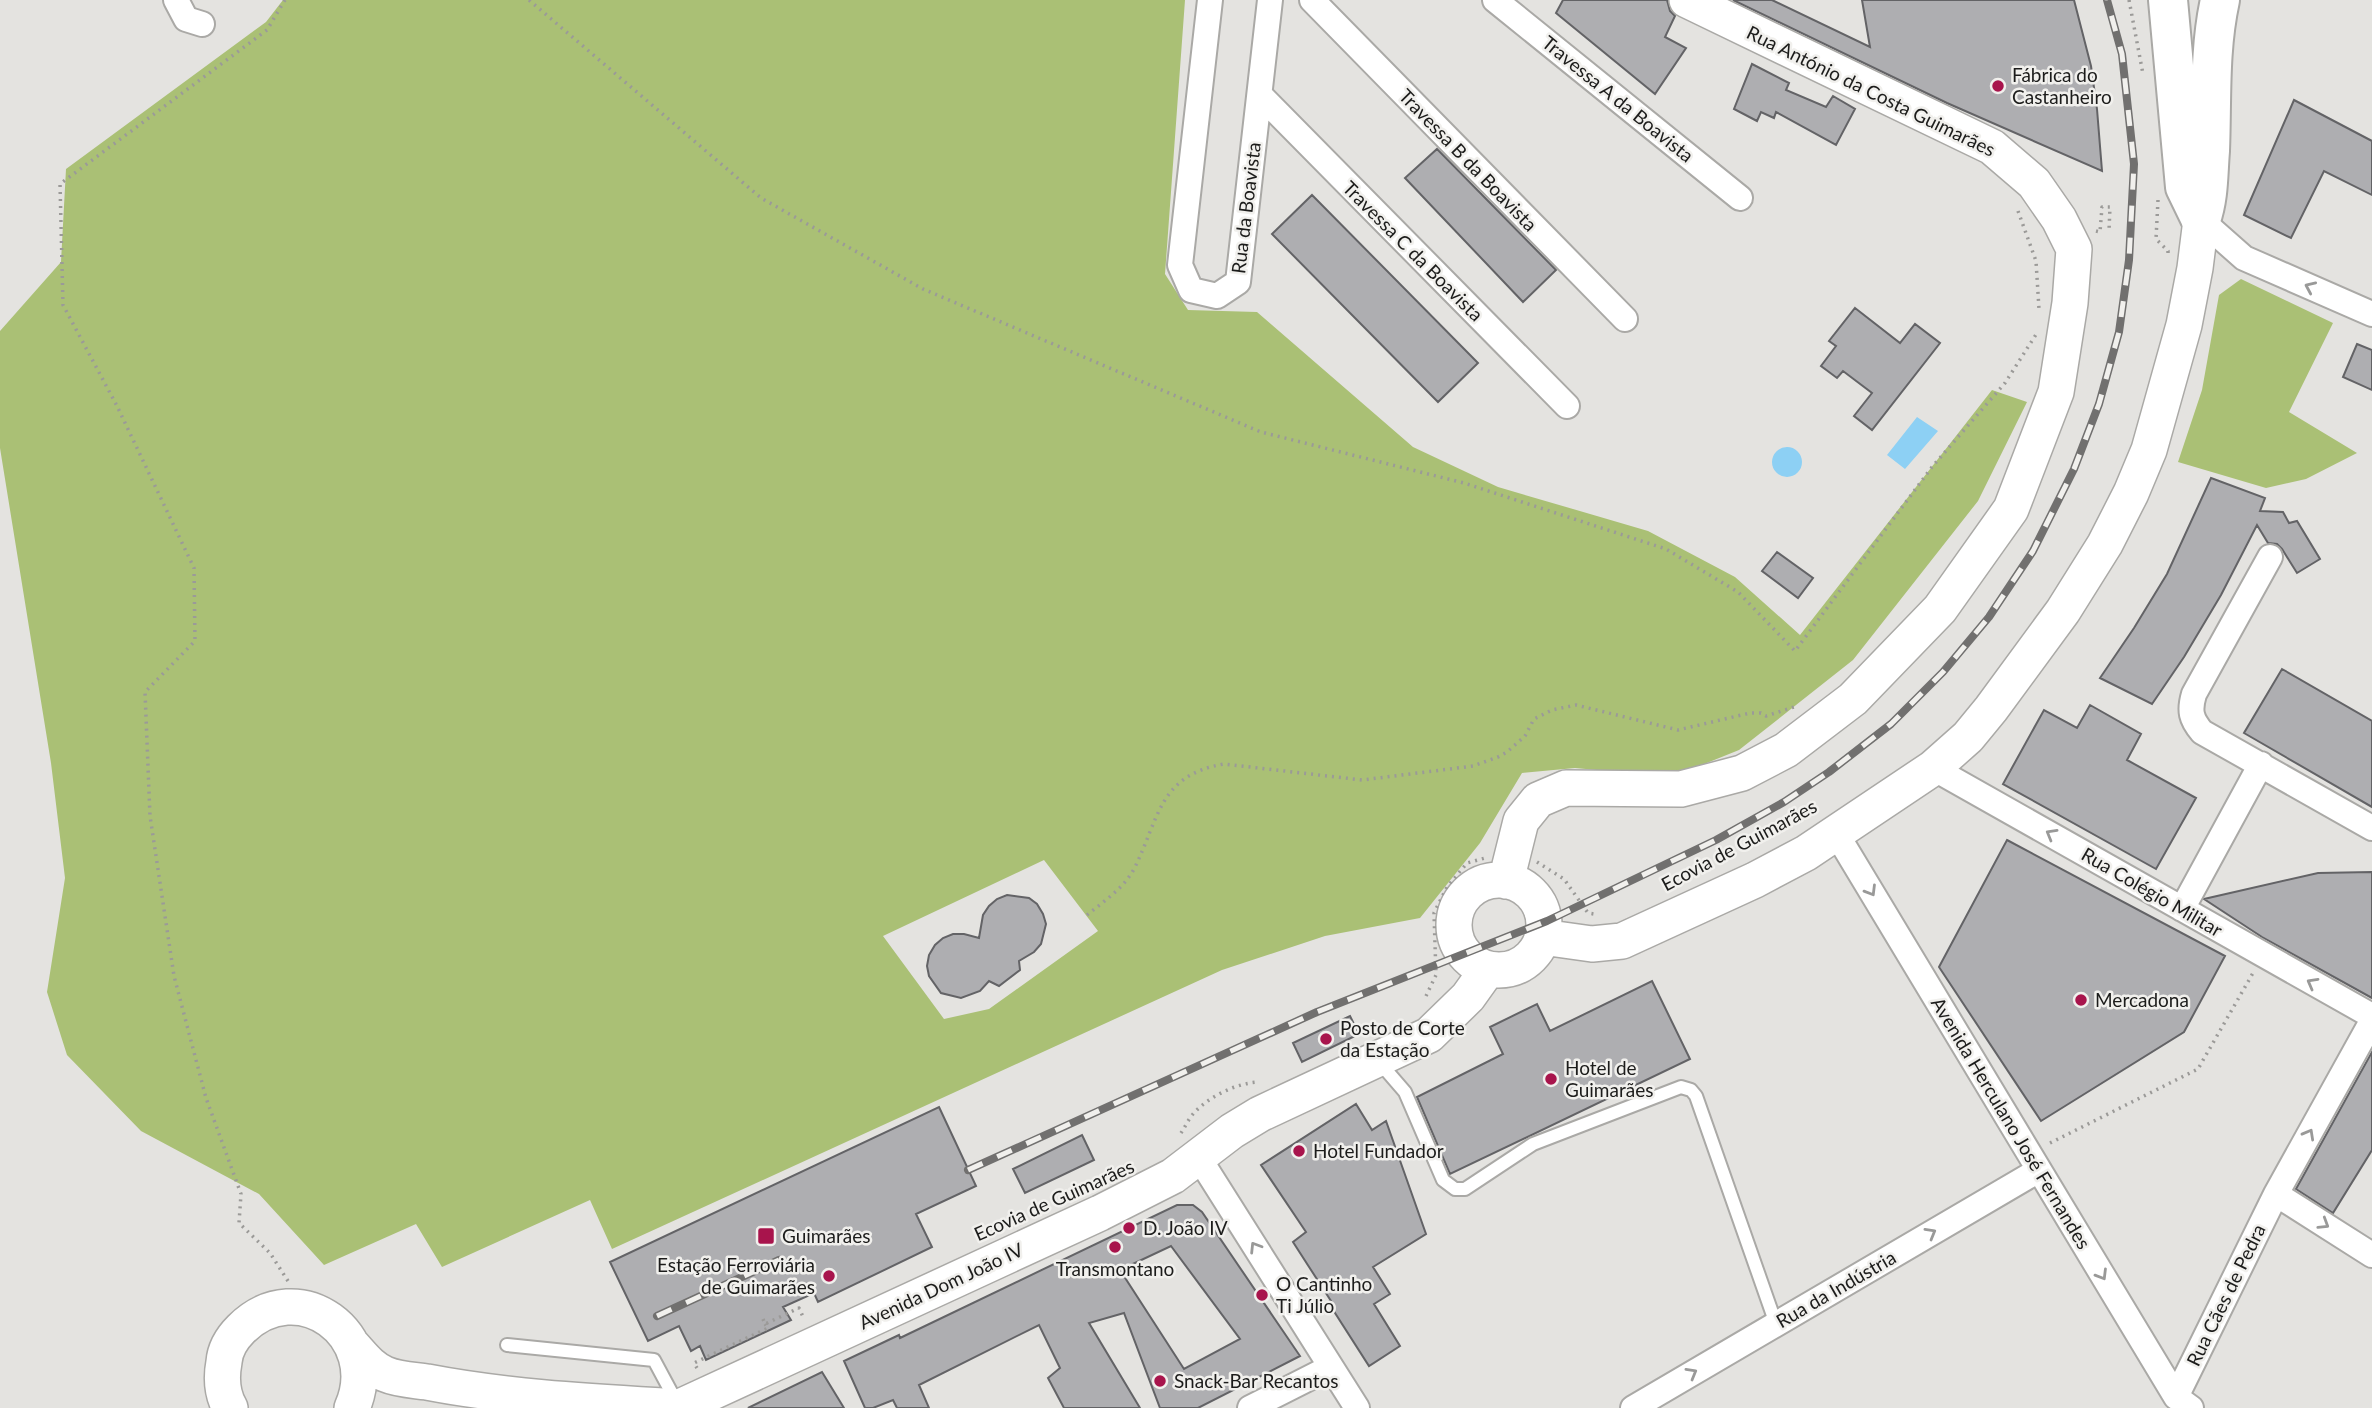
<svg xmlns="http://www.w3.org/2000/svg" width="2372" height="1408" viewBox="0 0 2372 1408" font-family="Lato,sans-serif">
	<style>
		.green { fill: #aac075; fill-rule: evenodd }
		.water { fill: #8dd0f4 }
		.building { fill: #aeaeb1; stroke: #636366; stroke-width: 2; fill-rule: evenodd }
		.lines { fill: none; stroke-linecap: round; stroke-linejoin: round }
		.lane-casing { stroke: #aaa9a6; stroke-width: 16 }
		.street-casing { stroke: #aaa9a6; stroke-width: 28 }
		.secondary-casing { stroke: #aaa9a6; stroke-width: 38 }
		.primary-casing { stroke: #aaa9a6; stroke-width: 42 }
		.highway-casing { stroke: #aaa9a6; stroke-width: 42 }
		.path { stroke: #9b9a98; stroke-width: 3.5; stroke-dasharray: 2 5; stroke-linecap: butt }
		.lane { stroke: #fff; stroke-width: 12 }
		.street { stroke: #fff; stroke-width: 24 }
		.secondary { stroke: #fff; stroke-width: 35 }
		.primary { stroke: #fff; stroke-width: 38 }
		.highway { stroke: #fff; stroke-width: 38 }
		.rail-casing { stroke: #71706f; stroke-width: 8 }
		.rail { stroke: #f1f0ed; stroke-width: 5; stroke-dasharray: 16; stroke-linecap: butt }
		.oneway { stroke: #999998 }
		.poi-dot { fill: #a8144c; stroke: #f1f0ed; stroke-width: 2.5 }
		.labels { text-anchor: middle; stroke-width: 5; stroke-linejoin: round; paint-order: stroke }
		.poi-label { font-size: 19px; fill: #1c1c1b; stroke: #f1f0ed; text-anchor: start }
		.street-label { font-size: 19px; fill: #1c1c1b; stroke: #f1f0ed }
	</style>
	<rect width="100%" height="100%" fill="#e4e3e0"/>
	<path class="green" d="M283,0h902l-20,274 23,36 69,2 156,135 85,40 150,44 87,46 65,58 192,-245 35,12 -49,99 -125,159 -114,90 -67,27 -97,-9 -53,5 -42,70 -60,75 -95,18 -103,34 -610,279 -22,-49 -148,67 -26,-43 -92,41 -65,-71 -118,-63 -74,-76 -20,-63 18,-114 -14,-115 -51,-315v-117l61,-69 5,-93 200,-147zM1044,860l54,71 -109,78 -45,10 -61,-83z
		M2241,279l92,44 -44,89 68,41 -51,26 -40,9 -88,-26 24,-72 17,-95z"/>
	<path class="water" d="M1917,417l21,14 -33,38 -18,-14z
		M1772 462a15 15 0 1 1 30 0a15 15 0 1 1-30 0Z"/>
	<path class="building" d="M1563,0h104l3,11 5,5 -10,21 21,11 -31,46 -99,-81z
		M1733,0h39l98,47 -8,-47h212l17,66 6,43 5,62 -155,-68z
		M1752,64l37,19 -3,7 40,17 7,-11 22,13 -19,36 -60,-33 -2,6 -13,-6 -4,9 -23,-12z
		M2294,100l78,41v54l-48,-24 -33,67 -47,-23z
		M1437,149l119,121 -33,32 -118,-124z
		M1312,195l166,168 -40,39 -166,-168z
		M1855,308l45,35 15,-19 25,19 -68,87 -18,-14 18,-23 -29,-22 -6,7 -16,-12 15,-20 -7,-5z
		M2357,344l15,6v40l-29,-13z
		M2211,478l54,20 -5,13 23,1 6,11 8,-2 23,38 -23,14 -15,-24 -5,-5 -9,-1 -11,-18 -36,70 -37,62 -32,47 -52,-26 34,-50 33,-54z
		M1777,552l36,26 -15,20 -36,-27z
		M2282,669l90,52v86l-128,-74z
		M2090,705l51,29 -14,26 69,38 -40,71 -153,-85 41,-74 33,18z
		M2007,840l218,116 -41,76 -143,89 -102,-154z
		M2372,872v126l-110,-61 -58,-38 114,-26z
		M1007,895l22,3 8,6 6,10 3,10 -5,20 -7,8 -15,9 1,9 -21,16 -10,-5 -9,10 -19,7 -20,-5 -12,-17 -2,-10 2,-11 6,-10 8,-7 10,-4h11l15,4 4,-23 6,-9 8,-7z
		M1652,981l38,78 -240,115 -33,-77 86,-43 -13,-27 47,-23 13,27z
		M1350,1016l9,18 -57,28 -9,-19z
		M2372,1052v98l-39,63 -37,-24z
		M1356,1104l16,26 14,-9 40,113 -53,33 17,27 -16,10 26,42 -31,20 -41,-64 3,-1 -38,-59 13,-10 -45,-67z
		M939,1107l37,79 -60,28 16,33 -114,55 -4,-9 -31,14 8,13 -85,40 -6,-14 -9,5 -12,-25 -31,15 -38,-79z
		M1082,1135l12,25 -69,33 -12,-24z
		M1177,1205h16l9,7 98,144 -102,52h-38l-36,-95 -35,10 51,85h-76l-16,-30 12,-10 -21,-43 -120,60 10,23h-32l-4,-8 -20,8h-8l-21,-47 55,-26 1,3zM1171,1246l69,93 -56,30 -64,-99z
		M822,1372l22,36h-96z"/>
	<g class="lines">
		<g class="lane-casing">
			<path id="lane" d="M1380,1063l25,29 38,88 12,9h10l68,-45 148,-57 10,3 5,6 80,228
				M507,1345l147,15 22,41"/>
		</g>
		<g class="street-casing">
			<path id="street" d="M176,0l10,19 16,5
				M1210,0l-30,265 11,25 26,6 21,-14 32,-282
				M1312,0l313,319
				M1495,0l245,198
				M1260,95l307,311
				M2201,220l43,38 128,56
				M2270,557l-76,137c-5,17 -3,25 8,38l170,96
				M1933,768l439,248
				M1836,833l340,564 15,11
				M2182,909l79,-145
				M1199,1158l158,250
				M2276,1194l96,61
				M2176,1397l100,-203 96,-173
				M1250,1408l81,-41
				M1633,1408l406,-238"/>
		</g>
		<g class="secondary-casing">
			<path id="secondary" d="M1454 925a45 45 0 1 1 90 0a45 45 0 1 1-90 0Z
				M1506,881l15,-60 17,-21 28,-12 115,1 61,-16 44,-23 67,-51 87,-90 71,-100 45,-117 14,-89 4,-54 -15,-30 -25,-36 -42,-36 -305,-147
				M1542,937l50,7 30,-3 133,-61 51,-27 127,-85 35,-31 23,-28 72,-98 42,-67 26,-51 18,-43 35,-125 11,-57 6,-48
				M353,1346c10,11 18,22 32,28 14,6 28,6 42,8 83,16 169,20 253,25l420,-194 73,-37 59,-45 28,-17 169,-79 39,-38 20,-28
				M230,1408c-8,-14 -9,-30 -6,-46 1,-13 8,-24 17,-33 57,-57 143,6 111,79"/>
		</g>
		<g class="primary-casing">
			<path id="primary" d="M2168,0l17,187 16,33"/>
		</g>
		<g class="highway-casing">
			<path id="highway" d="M2201,220c8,-23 7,-45 9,-69 2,-51 -1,-101 10,-151"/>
		</g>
		<path class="path" d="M285,0l-18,30 -207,154 3,121 54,101 77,162 1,73 -50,51 5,124 24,160 32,122 35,96 -2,29 31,30 18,28
			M529,0l232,198 162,91 338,143 203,51 202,66 72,43 57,59 137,-184 73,-84 32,-50
			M2129,0l14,74
			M2158,200l-2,39 12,12v3
			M2018,211l18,50 3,48
			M2096,231l4,1 2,-25h8l-1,24
			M1537,862l27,17 24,34 6,1
			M1087,915c17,-14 36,-26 47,-46 25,-49 24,-94 90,-105l138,16 111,-14 25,-9 9,-5 18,-16 9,-17 18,-9 24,-5 102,25 72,-17h11l5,3 28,-9
			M1426,996l10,-21 -2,-62 13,-26 20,-24 18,-5
			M1181,1133c4,-6 7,-13 12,-19 15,-17 43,-31 66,-32
			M2050,1143l148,-74 55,-96
			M763,1319l2,5 34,-16 5,11
			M697,1368l-3,-5 74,-35 -3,-4"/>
		<use href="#lane" class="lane"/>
		<use href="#street" class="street"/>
		<use href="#secondary" class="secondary"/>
		<use href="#primary" class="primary"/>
		<use href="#highway" class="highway"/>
		<g class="rail-casing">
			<path id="rail" d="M968,1170l349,-158 230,-91 169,-81 68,-38 45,-30 62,-48 52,-52 46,-55 44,-66 41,-82 25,-65 20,-72 10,-72 5,-96 -12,-110 -15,-54
				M657,1316l122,-56"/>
		</g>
		<use href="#rail" class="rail"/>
	</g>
	<defs><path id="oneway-chevron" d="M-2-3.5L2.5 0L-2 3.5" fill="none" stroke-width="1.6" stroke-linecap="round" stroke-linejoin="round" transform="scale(1.75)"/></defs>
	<g class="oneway">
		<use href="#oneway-chevron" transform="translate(2310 287) rotate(-156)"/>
		<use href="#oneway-chevron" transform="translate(2051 834) rotate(-150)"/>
		<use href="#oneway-chevron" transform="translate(1871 891) rotate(59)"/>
		<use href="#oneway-chevron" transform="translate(2312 983) rotate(-151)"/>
		<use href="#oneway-chevron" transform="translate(2309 1134) rotate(-61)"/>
		<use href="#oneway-chevron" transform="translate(2324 1224) rotate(32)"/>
		<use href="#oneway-chevron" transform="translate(1931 1233) rotate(-30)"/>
		<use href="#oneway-chevron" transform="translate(1255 1247) rotate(-122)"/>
		<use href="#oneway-chevron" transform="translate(2102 1275) rotate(59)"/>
		<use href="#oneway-chevron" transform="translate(1692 1373) rotate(-30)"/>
	</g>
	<g class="poi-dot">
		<circle cx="1998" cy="86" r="7"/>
		<circle cx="2081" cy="1000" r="7"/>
		<circle cx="1326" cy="1039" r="7"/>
		<circle cx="1551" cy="1079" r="7"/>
		<circle cx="1299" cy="1151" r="7"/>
		<circle cx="1129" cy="1228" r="7"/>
		<rect x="757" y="1227" width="18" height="18" rx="3.5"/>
		<circle cx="1115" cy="1247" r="7"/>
		<circle cx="829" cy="1276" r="7"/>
		<circle cx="1262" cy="1295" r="7"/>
		<circle cx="1160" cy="1381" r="7"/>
	</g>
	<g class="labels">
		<g class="poi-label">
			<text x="2012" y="82">Fábrica do<tspan x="2012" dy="22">Castanheiro</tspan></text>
			<text x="2095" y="1007">Mercadona</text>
			<text x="1340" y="1035">Posto de Corte<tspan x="1340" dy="22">da Estação</tspan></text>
			<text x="1565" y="1075">Hotel de<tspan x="1565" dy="22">Guimarães</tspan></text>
			<text x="1313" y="1158">Hotel Fundador</text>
			<text x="1143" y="1235">D. João IV</text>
			<text x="782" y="1243">Guimarães</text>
			<text x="815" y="1272" text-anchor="end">Estação Ferroviária<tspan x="815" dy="22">de Guimarães</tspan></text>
			<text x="1115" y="1276" text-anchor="middle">Transmontano</text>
			<text x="1276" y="1291">O Cantinho<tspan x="1276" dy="22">Ti Júlio</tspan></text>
			<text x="1174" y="1388">Snack-Bar Recantos</text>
		</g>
		<g class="street-label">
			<text transform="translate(1871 91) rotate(26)" y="7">Rua António da Costa Guimarães</text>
			<text transform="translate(1618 99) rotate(39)" y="7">Travessa A da Boavista</text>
			<text transform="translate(1468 160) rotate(46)" y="7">Travessa B da Boavista</text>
			<text transform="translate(1246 208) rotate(-83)" y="7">Rua da Boavista</text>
			<text transform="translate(1413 251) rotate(45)" y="7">Travessa C da Boavista</text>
			<text transform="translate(1739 845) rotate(-28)" y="7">Ecovia de Guimarães</text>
			<text transform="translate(2152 892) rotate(30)" y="7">Rua Colégio Militar</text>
			<text transform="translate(2011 1123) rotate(59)" y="7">Avenida Herculano José Fernandes</text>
			<text transform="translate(1054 1200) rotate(-24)" y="7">Ecovia de Guimarães</text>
			<text transform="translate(941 1286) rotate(-25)" y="7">Avenida Dom João IV</text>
			<text transform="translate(1836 1289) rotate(-30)" y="7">Rua da Indústria</text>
			<text transform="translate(2226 1295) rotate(-64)" y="7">Rua Cães de Pedra</text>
		</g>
	</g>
</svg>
